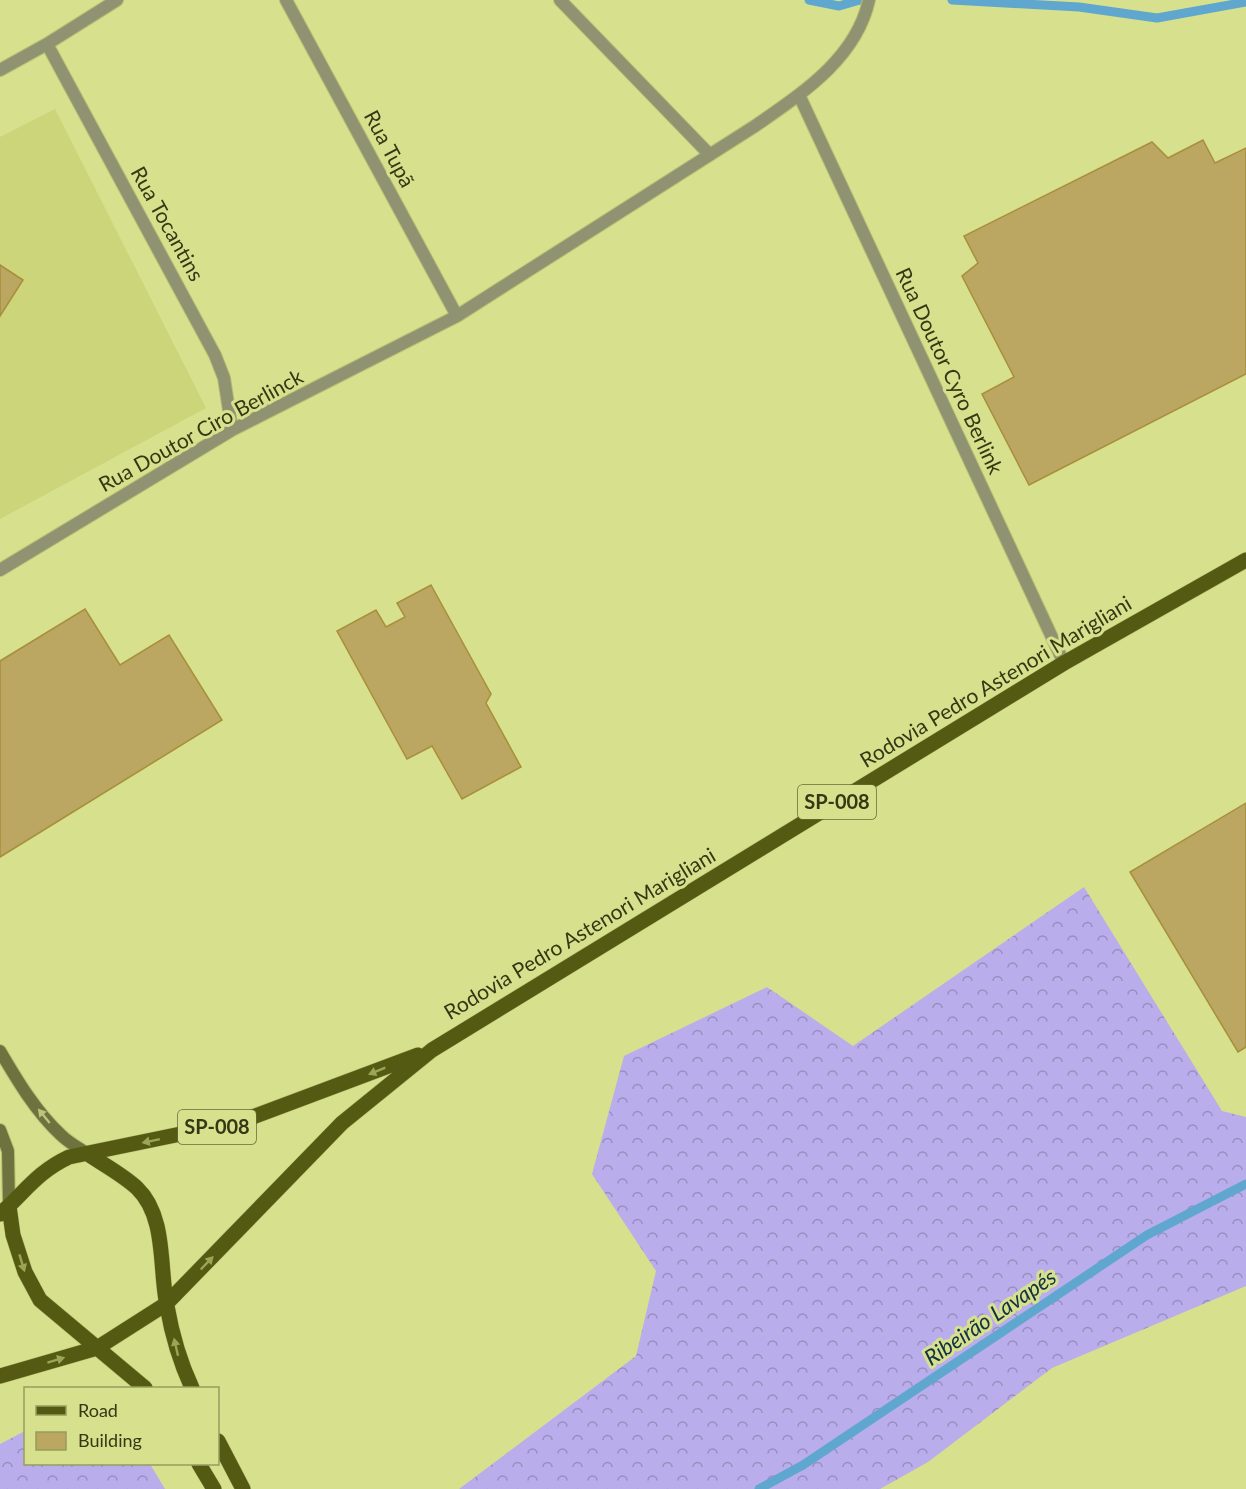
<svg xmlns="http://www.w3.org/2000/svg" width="1246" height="1489" viewBox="0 0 1246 1489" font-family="Lato,sans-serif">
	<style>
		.built { fill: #ccd579 }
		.forest { fill: url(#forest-crowns) }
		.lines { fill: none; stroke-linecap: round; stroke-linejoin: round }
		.stream { stroke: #5fa7ce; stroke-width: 9 }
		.building { fill: #bba662; stroke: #a78f3b; stroke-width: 1.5 }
		.street-casing { stroke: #b7be74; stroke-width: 14 }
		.secondary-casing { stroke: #b7be74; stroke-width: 14 }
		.primary-casing { stroke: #b7be74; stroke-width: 16 }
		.street { stroke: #8f9371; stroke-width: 12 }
		.secondary { stroke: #6d723f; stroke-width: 12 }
		.primary { stroke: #555a12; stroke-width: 15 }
		.oneway { fill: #9ca455 }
		.oneway2 { fill: #bcc479 }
		.labels { text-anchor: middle; stroke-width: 6; stroke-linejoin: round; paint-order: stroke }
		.shield { fill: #d7e08c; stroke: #666a39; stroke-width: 1.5 }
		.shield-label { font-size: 20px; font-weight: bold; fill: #353815 }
		.street-label { font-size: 21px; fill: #353815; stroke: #d7e08c }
		.water-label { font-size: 22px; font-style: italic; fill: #113243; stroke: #d7e08c }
	</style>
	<defs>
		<pattern id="forest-crowns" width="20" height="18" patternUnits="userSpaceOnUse" patternTransform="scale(1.5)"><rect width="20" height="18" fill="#baadec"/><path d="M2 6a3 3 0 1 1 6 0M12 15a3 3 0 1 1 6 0" fill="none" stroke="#988ebe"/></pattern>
	</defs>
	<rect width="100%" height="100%" fill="#d7e08c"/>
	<path class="built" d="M55,109l151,299 -206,111v-382z"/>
	<path class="forest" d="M1084,887l138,224 24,6v169l-194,82 -124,94 -48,27h-421l177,-133 20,-85 -64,-97 32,-118 143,-69 86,59z
		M25,1431l1,33h124l15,25h-165v-45z"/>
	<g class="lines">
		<path class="stream" d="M809,0l30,6 21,-6
			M952,0l127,7 78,11 89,-16
			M759,1489l44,-24 344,-230 99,-51"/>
	</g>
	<path class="building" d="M1203,140l12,23 31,-15v226l-217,111 -47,-91 32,-17 -52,-101 16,-13 -14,-27 188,-94 16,16z
		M0,265l23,15 -23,36z
		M431,585l60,109 -5,9 35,64 -59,32 -30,-53 -25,13 -70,-128 39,-21 10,17 19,-10 -8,-14z
		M85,609l35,56 49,-30 53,85 -222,137v-196z
		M1246,803v244l-8,5 -108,-180z"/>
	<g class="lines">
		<g class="street-casing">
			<path id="street" d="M286,0l171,316
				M560,0l150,155
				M47,44l168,311 9,23 8,52
				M0,70l47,-26 70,-44
				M799,95l265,568
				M0,570l232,-140 225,-114 298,-190c46,-32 101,-67 114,-126"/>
		</g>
		<g class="secondary-casing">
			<path id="secondary" d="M0,1051c17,29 36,61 61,84 8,8 18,13 27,19
				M0,1130l8,21 1,55"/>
		</g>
		<g class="primary-casing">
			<path id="primary" d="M88,1154c16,11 35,21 49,34 30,29 22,81 30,118 5,29 13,56 25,82
				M9,1206l4,29 12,37 15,28 105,88
				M0,1214c25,-22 37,-42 69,-57l170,-35 179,-67
				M0,1376l97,-28 69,-44 176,-181 90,-73 632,-387 182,-103
				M218,1441l25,48
				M199,1464l15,25"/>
		</g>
		<use href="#street" class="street"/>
		<use href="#secondary" class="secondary"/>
		<use href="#primary" class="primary"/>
	</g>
	<defs><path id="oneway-solid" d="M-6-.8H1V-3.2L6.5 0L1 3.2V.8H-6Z" transform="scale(1.5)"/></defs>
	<g class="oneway">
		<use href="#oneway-solid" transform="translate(377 1071) rotate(158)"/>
		<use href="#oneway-solid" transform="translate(151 1141) rotate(168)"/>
		<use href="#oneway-solid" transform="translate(22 1263) rotate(73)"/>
		<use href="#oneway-solid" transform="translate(207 1263) rotate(-46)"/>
		<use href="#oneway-solid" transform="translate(176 1347) rotate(-103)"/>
		<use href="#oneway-solid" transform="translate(56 1360) rotate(-17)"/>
	</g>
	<use class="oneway2" href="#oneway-solid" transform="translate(44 1116) rotate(-129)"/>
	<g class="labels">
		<g class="shield">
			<rect x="798" y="785" width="78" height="34" rx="4.5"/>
			<rect x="178" y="1110" width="78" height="34" rx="4.5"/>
		</g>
		<g class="shield-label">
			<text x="837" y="809">SP-008</text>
			<text x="217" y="1134">SP-008</text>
		</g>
		<g class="street-label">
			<text transform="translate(389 149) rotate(62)" y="7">Rua Tupã</text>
			<text transform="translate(167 224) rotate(61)" y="7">Rua Tocantins</text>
			<text transform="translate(949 371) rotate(65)" y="7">Rua Doutor Cyro Berlink</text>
			<text transform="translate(201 431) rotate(-29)" y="7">Rua Doutor Ciro Berlinck</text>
			<text transform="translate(996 682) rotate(-31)" y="7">Rodovia Pedro Astenori Marigliani</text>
			<text transform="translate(580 934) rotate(-31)" y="7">Rodovia Pedro Astenori Marigliani</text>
		</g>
		<g class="water-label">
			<text transform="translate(990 1317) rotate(-34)" y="8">Ribeirão Lavapés</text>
		</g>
	</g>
	<rect x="24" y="1387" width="195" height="78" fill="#d7e08c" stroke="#969d5c" stroke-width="1.5"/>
	<rect x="36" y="1406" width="30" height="9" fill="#555a12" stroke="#969d5c" stroke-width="1.5"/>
	<text x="78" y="1417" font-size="18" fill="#353815">Road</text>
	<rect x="36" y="1432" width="30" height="18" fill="#bba662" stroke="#969d5c" stroke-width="1.5"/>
	<text x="78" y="1447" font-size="18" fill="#353815">Building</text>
</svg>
